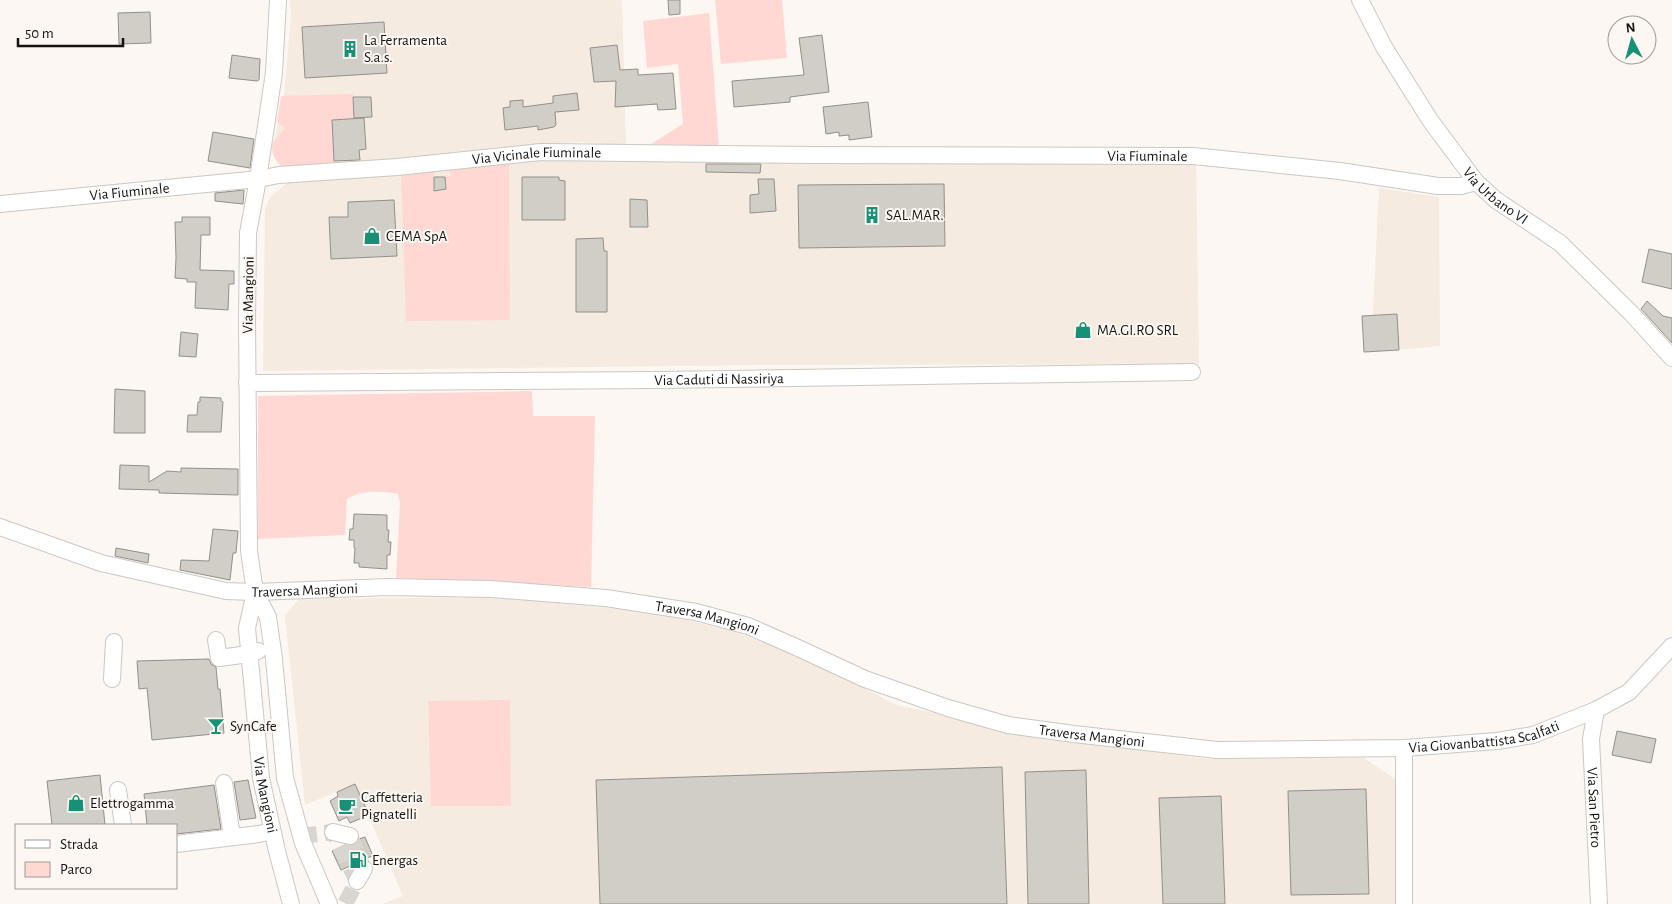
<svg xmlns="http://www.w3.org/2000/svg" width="1672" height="904" viewBox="0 0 1672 904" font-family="'Alegreya Sans',sans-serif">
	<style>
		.built { fill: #f5ebe0 }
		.green { fill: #ffd8d4 }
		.building { fill: #d1cec8; stroke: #92908a }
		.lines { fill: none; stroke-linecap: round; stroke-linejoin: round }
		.minor-tunnel { stroke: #d9d5d0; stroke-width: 16; stroke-dasharray: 16 8; stroke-linecap: butt }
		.minor-casing { stroke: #ccc7c2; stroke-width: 18 }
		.minor { stroke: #fff; stroke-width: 16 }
		.labels { text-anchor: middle; stroke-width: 4; stroke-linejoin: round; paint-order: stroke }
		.poi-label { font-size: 15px; fill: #151311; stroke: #fcf7f2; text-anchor: start }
		.street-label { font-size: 15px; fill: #151311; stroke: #fcf7f2 }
	</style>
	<rect width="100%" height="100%" fill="#fcf7f2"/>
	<path class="built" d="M290,0h332l4,146 -44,-4 -25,2 -95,10 -167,14 -15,-4 -9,-11 13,-57 7,-81z
		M1071,160l125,1 3,203 -434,1 -502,6 2,-161 5,-13 26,-21 214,-15z
		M1379,188l60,9 1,149 -69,6z
		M497,597l122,12 68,11 48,12 81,30 80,43 96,20 94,17 120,17 158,-1 31,21 1,125h-1014l21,-8 -48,-112 -50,21 -20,-189 14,-17z"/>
	<path class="green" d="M715,0h67l5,58 -66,6z
		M709,13l10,133 -68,-2 32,-20 -5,-60 -31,4 -4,-47z
		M353,94l1,24 -22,3 3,47 -50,1c-10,-7 -12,-13 -13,-25l13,-16 -8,-6 4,-26z
		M509,159l1,161 -104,1 -5,-151 32,-3 2,23 11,-1 -1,-12 5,-1 -1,-11z
		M532,391l1,25h62l-4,171 -195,-9 4,-75 -2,-9c-18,-3 -35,-4 -51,5l-2,36 -87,4v-143z
		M510,700l1,106h-80l-3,-105z"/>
	<path class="building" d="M668,0h12v14l-11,1z
		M150,12l1,31 -32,1 -1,-31z
		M384,22l3,51 -82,5 -3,-51z
		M822,35l7,57 -39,5v5l-56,5 -2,-26 72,-6 -5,-37z
		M617,45l3,25 18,-1v6l35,-2 3,36 -18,1 -1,-6 -42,3 1,-26 -22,1 -4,-34z
		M232,55l28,4 -1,21 -2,1 -28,-3z
		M577,93l2,17 -24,2 1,13 -2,2 -16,3v-4l-33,4 -2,-22 7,-1v-6l13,-1v7l30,-4v-7z
		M353,97h18l1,20 -18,1z
		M868,102l4,35 -23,3v-5l-10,1v-4l-13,2 -3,-27z
		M364,118l2,31 -7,1 1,10 -26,1 -2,-41z
		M213,132l41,7 -4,29 -42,-7z
		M706,164h55l-1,9 -54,-1z
		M434,177h11l1,12 -12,2z
		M522,177h37v3l6,1v39h-43z
		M758,179h16l2,32 -26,2v-18l9,-1z
		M944,184l1,62 -146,2 -1,-63z
		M244,190l-1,14 -28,-3v-8z
		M630,199l17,1 1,27h-18z
		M394,200l3,56 -66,3 -2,-42h19v-15z
		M182,217h28v18h-9l-1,35 34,1v13h-5l-1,26 -33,-2 1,-26h-9v-3l-12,-1 1,-20 -1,-36h7z
		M603,238l1,13h3v61h-31v-73z
		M1649,249l23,5v35l-30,-7z
		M1647,301l16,15 9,2v25l-31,-34z
		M1397,314l2,36 -35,2 -2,-36z
		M181,332l17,2 -2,23 -17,-1z
		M115,389l30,2v42h-31z
		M200,397l21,1v3l2,1 -2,30h-34l1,-17h9l1,-13h2z
		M120,465l29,1v16l18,-11 14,1v-4l57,1v26l-79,-2v-3l-40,-1z
		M354,514l33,1v15h2l-1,12h3l-1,13h-3v14l-28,-2v-4h-5l1,-15h-1v-8h-5l1,-11h3z
		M213,529l25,2 -2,22h-3l-3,27 -50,-10 1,-10 28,1z
		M116,548l33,6 -1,9 -33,-7z
		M209,659l2,5 5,3 2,22h2l4,44 -72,7 -5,-52 -8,1 -2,-28z
		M1617,731l39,8 -5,24 -39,-8z
		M1002,767l5,137h-407l-4,-124z
		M1086,770l3,134h-61l-3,-132z
		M100,775l5,50h-53l-5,-44z
		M248,780l8,38 -16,2 -6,-38z
		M355,784l14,31 -19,8 -3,-6 -8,4 -9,-20 8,-5 -1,-4z
		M214,785l7,44 -45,5v-9h-29l-3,-31z
		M1366,789l3,105 -78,1 -3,-104z
		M1221,796l4,108h-62l-4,-106z
		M365,837l8,19 -14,4 -4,4 -14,6 -9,-19 14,-6h7l6,-6z"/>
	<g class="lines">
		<path class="minor-tunnel" d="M301,836l32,-4 24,49 -12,23
			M350,836l14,33"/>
		<g class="minor-casing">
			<g id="minor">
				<path d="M278,0l-4,73 -16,106 -10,54 -1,88 2,230 6,41 13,25 6,42 11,119 18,65 26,61"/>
				<path id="s1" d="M1360,0l24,47 46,73 46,62 20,18 64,43 71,70 41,45"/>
				<path id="s2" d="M0,204l258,-25 21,-4 118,-8 144,-15 274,3 378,1 147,15 98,15h23l15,-4"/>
				<path id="s3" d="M247,383l412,-3 533,-8"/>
				<path id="s4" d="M0,527l101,36 125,28 29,1 133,-5 103,2 115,9 90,14 52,14 48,21 69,32 83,29 60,17 66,9 143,16 187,-2 93,-7 36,-6 63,-25 33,-18 43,-46"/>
				<path id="s5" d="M255,592l-8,36 14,150 16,73 14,53"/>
				<path d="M216,640l3,18 30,-4 9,-3"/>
				<path d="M112,679l2,-37"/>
				<path id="s6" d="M1596,710l-5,29 8,165"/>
				<path d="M224,783l8,54"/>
				<path d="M118,790l5,35"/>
				<path d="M333,832l17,4"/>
				<path d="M176,844l83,-10 13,-3"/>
				<path d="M357,881l7,-12"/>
				<path d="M1404,904v-156"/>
			</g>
		</g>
		<use href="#minor" class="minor"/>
	</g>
	<defs>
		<g id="building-bare" transform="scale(1.35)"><path d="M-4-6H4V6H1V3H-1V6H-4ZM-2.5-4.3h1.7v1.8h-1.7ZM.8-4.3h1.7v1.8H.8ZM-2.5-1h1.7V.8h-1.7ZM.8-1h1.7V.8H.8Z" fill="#179176" stroke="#fcf7f2" stroke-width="2.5" paint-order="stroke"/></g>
		<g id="shop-bare" transform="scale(1.35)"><path d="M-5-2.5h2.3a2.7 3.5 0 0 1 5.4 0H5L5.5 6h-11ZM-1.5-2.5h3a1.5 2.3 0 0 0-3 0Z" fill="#179176" stroke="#fcf7f2" stroke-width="2.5" paint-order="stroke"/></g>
		<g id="bar-bare" transform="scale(1.35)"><path d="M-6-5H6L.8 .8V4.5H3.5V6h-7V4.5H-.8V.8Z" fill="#179176" stroke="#fcf7f2" stroke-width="2.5" paint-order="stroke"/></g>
		<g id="cafe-bare" transform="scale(1.35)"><path d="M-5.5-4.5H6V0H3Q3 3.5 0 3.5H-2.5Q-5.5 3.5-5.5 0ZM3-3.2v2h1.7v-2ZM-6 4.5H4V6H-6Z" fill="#179176" stroke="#fcf7f2" stroke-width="2.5" paint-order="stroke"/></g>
		<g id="fuel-bare" transform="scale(1.35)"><path d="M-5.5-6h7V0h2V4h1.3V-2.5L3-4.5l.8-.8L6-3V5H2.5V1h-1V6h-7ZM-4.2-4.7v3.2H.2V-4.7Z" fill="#179176" stroke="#fcf7f2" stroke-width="2.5" paint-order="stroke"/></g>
	</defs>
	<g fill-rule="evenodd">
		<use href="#building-bare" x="350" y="49"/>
		<use href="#building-bare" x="872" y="215"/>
		<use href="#shop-bare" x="372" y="236"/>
		<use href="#shop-bare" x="1083" y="330"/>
		<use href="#bar-bare" x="216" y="726"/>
		<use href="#shop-bare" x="76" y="803"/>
		<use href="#cafe-bare" x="347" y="806"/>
		<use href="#fuel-bare" x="358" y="860"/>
	</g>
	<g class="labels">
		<g class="poi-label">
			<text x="364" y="45">La Ferramenta<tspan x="364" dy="17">S.a.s.</tspan></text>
			<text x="886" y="220">SAL.MAR.</text>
			<text x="386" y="241">CEMA SpA</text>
			<text x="1097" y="335">MA.GI.RO SRL</text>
			<text x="230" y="731">SynCafe</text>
			<text x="361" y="802">Caffetteria<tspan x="361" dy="17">Pignatelli</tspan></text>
			<text x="90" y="808">Elettrogamma</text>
			<text x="372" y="865">Energas</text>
		</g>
		<g class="street-label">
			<text dy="5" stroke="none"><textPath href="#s2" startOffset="539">Via Vicinale Fiuminale</textPath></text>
			<text dy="5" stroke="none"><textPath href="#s2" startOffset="1150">Via Fiuminale</textPath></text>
			<text dy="5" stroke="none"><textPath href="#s2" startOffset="130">Via Fiuminale</textPath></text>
			<text dy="5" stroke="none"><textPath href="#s1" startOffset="240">Via Urbano VI</textPath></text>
			<text transform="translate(248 295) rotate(-89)" y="5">Via Mangioni</text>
			<text dy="5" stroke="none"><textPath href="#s3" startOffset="472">Via Caduti di Nassiriya</textPath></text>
			<text dy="5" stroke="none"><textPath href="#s4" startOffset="314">Traversa Mangioni</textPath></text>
			<text dy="5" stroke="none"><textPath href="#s4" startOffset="719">Traversa Mangioni</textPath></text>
			<text dy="5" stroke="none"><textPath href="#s4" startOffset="1124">Traversa Mangioni</textPath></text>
			<text dy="5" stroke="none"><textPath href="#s4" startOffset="1518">Via Giovanbattista Scalfati</textPath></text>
			<text dy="5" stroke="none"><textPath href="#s5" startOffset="205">Via Mangioni</textPath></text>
			<text dy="5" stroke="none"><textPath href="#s6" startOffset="98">Via San Pietro</textPath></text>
		</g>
	</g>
	<rect x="15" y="824" width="162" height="65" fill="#fcf7f2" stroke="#a09c98"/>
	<rect x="25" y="840" width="25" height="8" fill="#ffffff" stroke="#a09c98"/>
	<text x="60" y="849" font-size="15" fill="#151311">Strada</text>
	<rect x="25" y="862" width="25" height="15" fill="#ffd8d4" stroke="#a09c98"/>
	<text x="60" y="874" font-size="15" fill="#151311">Parco</text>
	<g transform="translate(1632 40) rotate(354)"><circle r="24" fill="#fcf7f2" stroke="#a09c98"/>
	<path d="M0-4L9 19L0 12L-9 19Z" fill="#179176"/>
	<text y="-8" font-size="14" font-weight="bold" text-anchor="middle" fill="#151311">N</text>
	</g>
	<path d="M18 38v8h105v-8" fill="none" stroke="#151311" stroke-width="2.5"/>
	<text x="25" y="38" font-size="15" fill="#151311" stroke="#fcf7f2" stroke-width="4" paint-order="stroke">50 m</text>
</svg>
